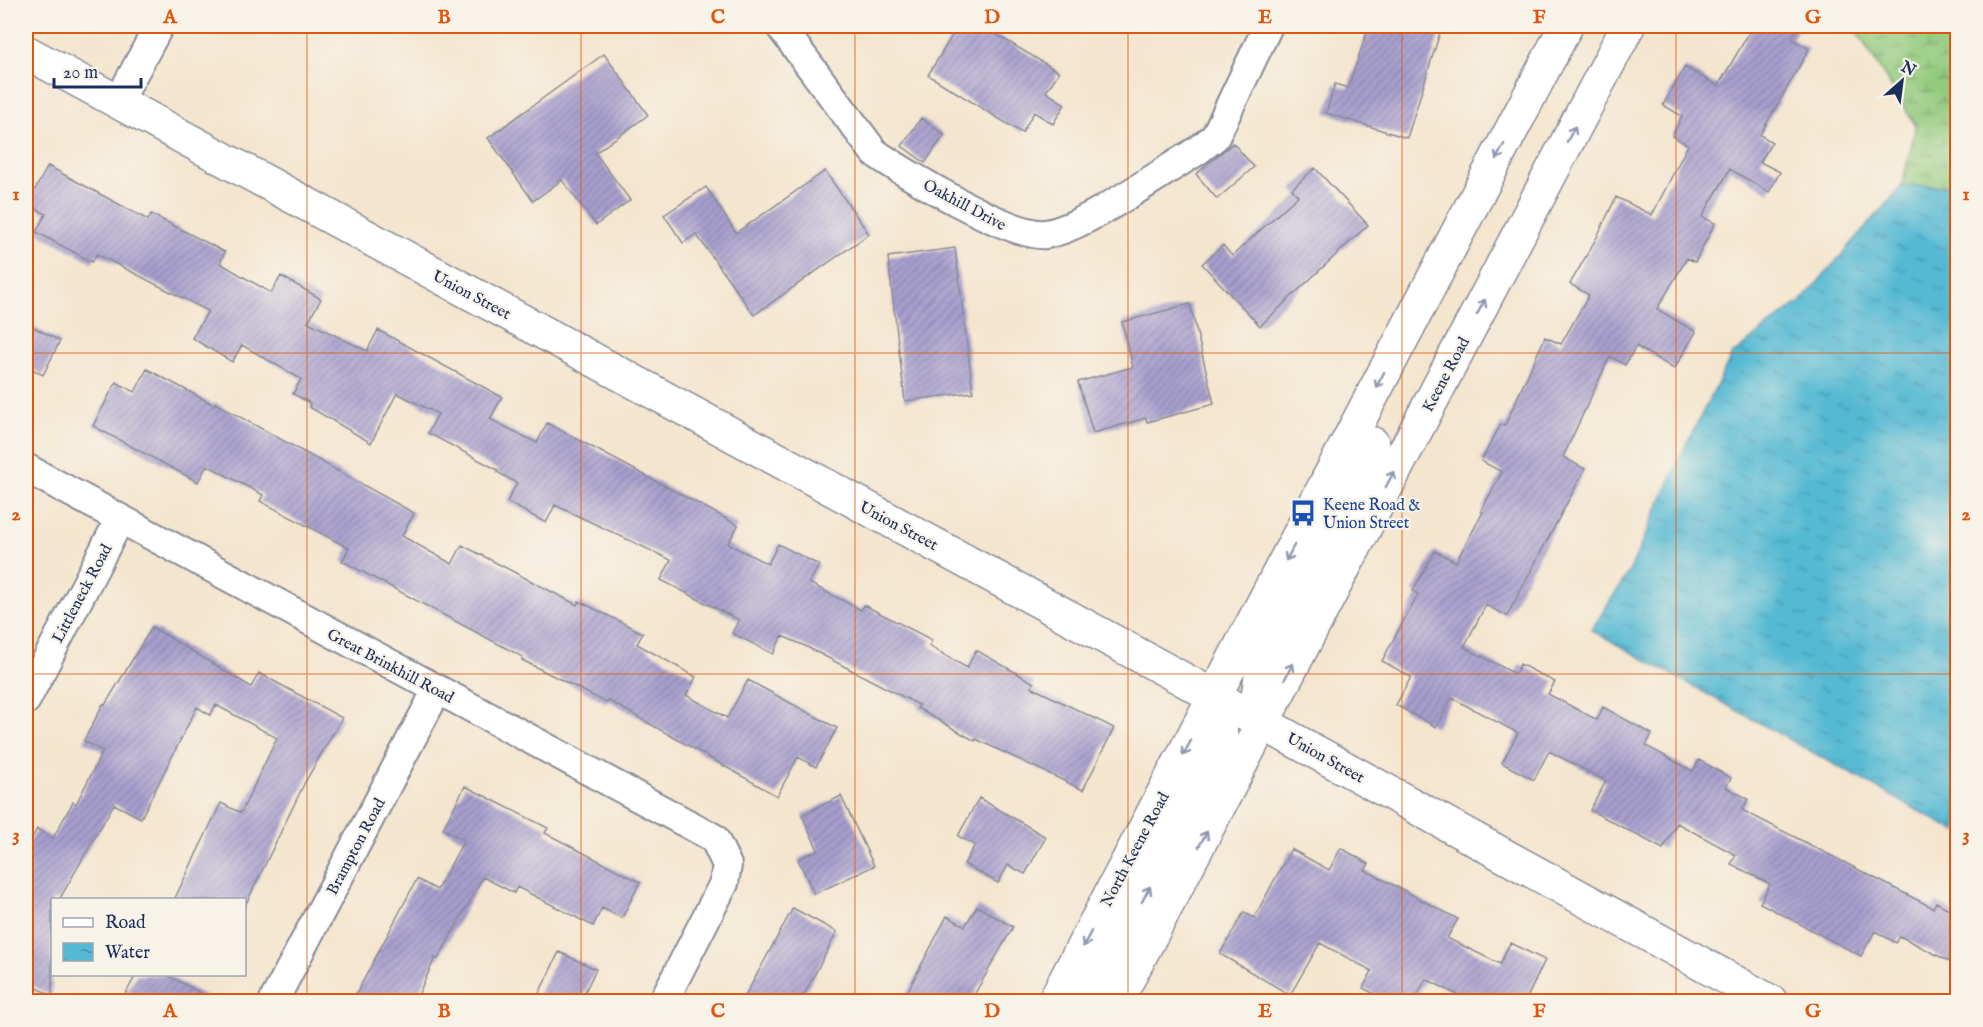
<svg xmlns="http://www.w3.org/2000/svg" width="1983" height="1027" viewBox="0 0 1983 1027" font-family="'IM FELL English',serif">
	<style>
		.wetland { fill: url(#wetland-marsh); stroke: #577c6e; stroke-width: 1.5 }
		.water { fill: url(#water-ripples); stroke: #387498; stroke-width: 1.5 }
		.building { fill: url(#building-hatch) }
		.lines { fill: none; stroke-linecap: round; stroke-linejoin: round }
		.street-casing { stroke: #888a96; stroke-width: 32 }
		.secondary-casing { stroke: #888a96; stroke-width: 36 }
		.street { stroke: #fff; stroke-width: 28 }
		.secondary { stroke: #fff; stroke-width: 33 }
		.oneway { stroke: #8d97ae }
		.grid { fill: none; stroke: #de5710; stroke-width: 1.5; stroke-opacity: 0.55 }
		.labels { text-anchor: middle; stroke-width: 4.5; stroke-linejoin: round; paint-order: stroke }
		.street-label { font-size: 16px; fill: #1b2f5e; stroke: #f7f3e8 }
		.transit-label { font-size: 16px; fill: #164399; stroke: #f7f3e8; text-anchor: start }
		.neatline { fill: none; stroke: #de5710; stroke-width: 2 }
		.grid-label { font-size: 20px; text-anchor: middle; font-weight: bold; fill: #de5710 }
	</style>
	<defs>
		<pattern id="wetland-marsh" width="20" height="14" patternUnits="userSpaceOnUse" patternTransform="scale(1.5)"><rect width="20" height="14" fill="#93ca7d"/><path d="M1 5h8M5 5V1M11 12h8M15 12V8" fill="none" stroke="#77a46a"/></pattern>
		<pattern id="water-ripples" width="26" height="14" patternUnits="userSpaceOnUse" patternTransform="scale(1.5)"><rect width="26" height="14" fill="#54b9d3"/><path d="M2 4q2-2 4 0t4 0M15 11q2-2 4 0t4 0" fill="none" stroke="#4597ae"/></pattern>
		<pattern id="building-hatch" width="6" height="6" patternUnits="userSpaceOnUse" patternTransform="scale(1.5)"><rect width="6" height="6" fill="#a89fce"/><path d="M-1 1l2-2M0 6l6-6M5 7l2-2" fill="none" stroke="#8882aa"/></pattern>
	</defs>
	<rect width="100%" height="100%" fill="#f7f3e8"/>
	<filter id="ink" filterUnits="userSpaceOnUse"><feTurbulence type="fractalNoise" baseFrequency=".0167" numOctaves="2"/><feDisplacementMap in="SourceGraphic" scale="12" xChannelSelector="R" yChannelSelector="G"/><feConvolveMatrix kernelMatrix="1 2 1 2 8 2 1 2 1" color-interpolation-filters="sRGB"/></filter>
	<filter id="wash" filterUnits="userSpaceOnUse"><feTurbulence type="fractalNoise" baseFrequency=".008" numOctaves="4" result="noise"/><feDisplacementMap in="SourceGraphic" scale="24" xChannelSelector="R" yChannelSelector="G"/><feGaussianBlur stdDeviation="1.35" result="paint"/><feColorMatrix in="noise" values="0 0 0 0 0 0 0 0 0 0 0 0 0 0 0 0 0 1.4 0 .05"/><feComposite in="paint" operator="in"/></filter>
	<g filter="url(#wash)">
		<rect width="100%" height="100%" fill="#f4e5ce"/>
		<path class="wetland" d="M1853,26h104v165l-6,-5h-49l14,-60z"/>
		<path class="water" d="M1902,186h49l6,5v641l-366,-202 37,-56 54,-121 50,-98 70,-55z"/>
		<g id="blocks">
			<path class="building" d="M958,26h24l77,46 -13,20 19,12 -12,20 -19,-12 -12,21 -94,-58z
				M1369,26h73l-35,112 -81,-25 9,-29 13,4z
				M1753,26h46l-7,13 17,10 -49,86 12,7 -12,20 20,10 -11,20 -39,-23 -28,48 13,6 -20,39 -8,-4 -30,51 39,23 -22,37 -38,-23 -11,19 -15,-9 -47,101 22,12 -78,147 -21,-11 -22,42 51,27 5,-10 35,18 -7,12 49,26 6,-13 49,27 -6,12 47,25 6,-11 32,18 -5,9 22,12 -6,11 191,98 3,-6 22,12v52l-58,-30 -4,7 -21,-12 -14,25 -101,-53 10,-19 -39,-20 5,-9 -59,-32 -14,26 -73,-39 16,-29 -57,-30 -15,29 -32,-17 16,-30 -66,-35 -16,29 -40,-22 15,-28 -29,-16 36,-67 -5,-3 22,-40 21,11 27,-50 -2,-1 21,-39 -21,-11 20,-37 4,1 40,-88 16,7 28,-49 -19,-11 27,-47 19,-40 36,18 36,-70 -16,-9 10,-20 -19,-11 22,-38 33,19z
				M604,54l44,61 -53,38 35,47 -34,25 -34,-45 -29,21 -45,-63z
				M921,118l23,17 -19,28 -23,-17z
				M1233,143l21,24 -37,32 -21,-25z
				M48,166l100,54 3,-6 74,38 -5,11 51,30 10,-17 40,23 -13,23 59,29 11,-21 124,67 -12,22 47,24 10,-20 191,102 -10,19 40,20 10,-20 41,21 -10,18 52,27 3,-5 68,35 -3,6 38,22 9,-18 58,33 -3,4 83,41 -31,62 -107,-51 -1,2 -58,-33 2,-3 -116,-60 -21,-9 -9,18 -41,-21 7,-13 -78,-40 10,-20 -116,-55 -9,18 -39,-21 10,-19 -20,-11 1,-2 -70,-37 10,-19 -41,-21 -26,50 -62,-36 1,-4 -17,-9 8,-15 -59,-34 -10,17 -40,-24 16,-27 -111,-57 -5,8 -56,-30 10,-18 -19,-10z
				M1315,168l53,57 -108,101 -58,-62 21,-19 9,11 66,-60 -6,-7z
				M825,171l44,63 -115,81 -58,-81 -13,9 -19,-28 42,-28 30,46z
				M955,248l18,144 -68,9 -17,-144z
				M1190,304l24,100 -67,18 -1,-4 -53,15 -15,-51 55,-15 -11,-45z
				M26,323l34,18 -17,34 -17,-9z
				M147,369l67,36 1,-2 199,110 -12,23 50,28 10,-19 115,60 2,-4 64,32 -6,11 59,33 -10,18 41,23 21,-38 89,48 -21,39 -18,-10 -21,39 -169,-96 -1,3 -85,-43 1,-3 -181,-96 7,-13 -89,-47 3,-6 -56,-30 -9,17 -105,-56 23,-44 19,10z
				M152,627l99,60 8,-14 83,45 -37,64 -61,126v-8h-70l47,-97 20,10 36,-75 -61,-33 -6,10 -13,-8 -56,111 -27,-14 -55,96h-7v96l-26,-14v-134l11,-19 16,9 20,-36 3,2 27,-53 -19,-10 19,-37 2,1z
				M465,786l83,42 -3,5 95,49 -18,36 -20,-10 -9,18 -76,-39 -3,6 -31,-16 -45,82 -3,-1 -20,44h-63l65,-123 20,11 27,-50 -21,-11z
				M841,796l33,70 -60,28 -16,-35 20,-9 -16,-35z
				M979,798l67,39 -21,37 -17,-9 -10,18 -34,-19 11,-19 -17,-9z
				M1341,848l28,16 -4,6 93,49 -11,19 53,26 10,-21 35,17 -20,42h-53l-46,-23 -12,23h-25l-26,-14 9,-17 -52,-28 -30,52 -70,-41 24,-42 10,6 37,-69 38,21z
				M977,906l36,21 -43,75h-68l45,-86 18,10z
				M793,908l44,24 -37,70h-58z
				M559,952l37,17 -16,33h-45z
				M136,975h31l50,27h-96z"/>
		</g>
	</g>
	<g filter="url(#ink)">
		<use href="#blocks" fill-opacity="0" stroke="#888a96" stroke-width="1.5"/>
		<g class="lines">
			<g class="street-casing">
				<path id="street" d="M780,26l94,126c29,21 139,86 171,82 36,-4 117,-62 152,-83l18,-14 53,-111
					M118,102l41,-76
					M26,468l688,370 13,27 -3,18 -61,119
					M26,700l94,-181
					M273,1002l164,-312"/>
			</g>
			<g class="secondary-casing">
				<path id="secondary" d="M26,52l1153,625 592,325
					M1264,722l-6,-26 7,-46 108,-206
					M1054,1002l512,-976
					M1089,1002l123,-232c11,-29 11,-45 3,-74
					M1116,1002l512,-976"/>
			</g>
			<use href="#street" class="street"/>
			<use href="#secondary" class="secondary"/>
		</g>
		<defs><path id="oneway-shaft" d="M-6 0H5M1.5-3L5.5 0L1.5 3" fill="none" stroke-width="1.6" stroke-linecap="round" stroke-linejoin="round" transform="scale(1.5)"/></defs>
		<g class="oneway">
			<use href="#oneway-shaft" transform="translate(1571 134) rotate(-62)"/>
			<use href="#oneway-shaft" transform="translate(1500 152) rotate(118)"/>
			<use href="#oneway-shaft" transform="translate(1481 307) rotate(-62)"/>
			<use href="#oneway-shaft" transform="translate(1380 380) rotate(118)"/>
			<use href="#oneway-shaft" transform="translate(1390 479) rotate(-62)"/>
			<use href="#oneway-shaft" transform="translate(1290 553) rotate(118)"/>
			<use href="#oneway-shaft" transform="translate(1289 671) rotate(-62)"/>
			<use href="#oneway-shaft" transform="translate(1187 748) rotate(118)"/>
			<use href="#oneway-shaft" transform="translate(1203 839) rotate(-62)"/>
			<use href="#oneway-shaft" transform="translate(1146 894) rotate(-62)"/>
			<use href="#oneway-shaft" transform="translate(1087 939) rotate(118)"/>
		</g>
	</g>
	<path class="grid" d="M307,26v976M581,26v976M855,26v976M1128,26v976M1402,26v976M1676,26v976M26,353h1932M26,674h1932"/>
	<defs>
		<g id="bus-bare" transform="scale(2.07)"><path d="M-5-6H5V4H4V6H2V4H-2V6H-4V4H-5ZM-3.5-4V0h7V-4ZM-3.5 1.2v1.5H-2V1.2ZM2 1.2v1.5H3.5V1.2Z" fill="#1a4fb4" stroke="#f7f3e8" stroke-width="2.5" paint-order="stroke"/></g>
	</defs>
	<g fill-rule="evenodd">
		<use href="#bus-bare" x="1303" y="513"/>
	</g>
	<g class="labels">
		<g class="street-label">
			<text transform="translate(965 204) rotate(28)" y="6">Oakhill Drive</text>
			<text transform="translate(472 294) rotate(28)" y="6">Union Street</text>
			<text transform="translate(1445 374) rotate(-62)" y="6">Keene Road</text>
			<text transform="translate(899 525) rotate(28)" y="6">Union Street</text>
			<text transform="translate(81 593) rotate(-62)" y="6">Littleneck Road</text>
			<text transform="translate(391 665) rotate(28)" y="6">Great Brinkhill Road</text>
			<text transform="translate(1326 757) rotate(29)" y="6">Union Street</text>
			<text transform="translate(355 846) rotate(-62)" y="6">Brampton Road</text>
			<text transform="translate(1134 849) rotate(-62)" y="6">North Keene Road</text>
		</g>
		<g class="transit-label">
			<text x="1323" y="510">Keene Road &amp;<tspan x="1323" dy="18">Union Street</tspan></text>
		</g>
	</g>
	<rect width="1983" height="1027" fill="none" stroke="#f7f3e8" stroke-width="66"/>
	<rect x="51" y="898" width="195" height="78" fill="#f7f3e8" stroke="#9fa5b1" stroke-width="1.5"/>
	<rect x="63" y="918" width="30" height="9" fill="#ffffff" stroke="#9fa5b1" stroke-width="1.5"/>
	<text x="105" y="928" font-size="18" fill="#1b2f5e">Road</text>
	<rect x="63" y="943" width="30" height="18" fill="url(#water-ripples)" stroke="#9fa5b1" stroke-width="1.5"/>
	<text x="105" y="958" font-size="18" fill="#1b2f5e">Water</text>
	<g transform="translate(1902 81) rotate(28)" stroke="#f7f3e8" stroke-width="4.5" paint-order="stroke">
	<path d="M0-4.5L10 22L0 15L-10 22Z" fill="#1b2f5e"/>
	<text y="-9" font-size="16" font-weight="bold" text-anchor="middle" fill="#1b2f5e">N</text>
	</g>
	<path d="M54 78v9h87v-9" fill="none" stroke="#1b2f5e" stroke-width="3"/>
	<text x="63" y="78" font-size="18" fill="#1b2f5e" stroke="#f7f3e8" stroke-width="4.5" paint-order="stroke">20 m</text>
	<rect x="33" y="33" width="1917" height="961" class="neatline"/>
	<g class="grid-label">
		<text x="170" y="23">A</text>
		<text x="444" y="23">B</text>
		<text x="718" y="23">C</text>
		<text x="992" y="23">D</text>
		<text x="1265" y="23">E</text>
		<text x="1539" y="23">F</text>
		<text x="1813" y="23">G</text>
		<text x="16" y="200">1</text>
		<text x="1966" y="200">1</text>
		<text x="16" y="520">2</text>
		<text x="1966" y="520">2</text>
		<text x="16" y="841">3</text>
		<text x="1966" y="841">3</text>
		<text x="170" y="1017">A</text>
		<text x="444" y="1017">B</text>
		<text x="718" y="1017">C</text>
		<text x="992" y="1017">D</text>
		<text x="1265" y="1017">E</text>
		<text x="1539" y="1017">F</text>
		<text x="1813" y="1017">G</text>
	</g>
</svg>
